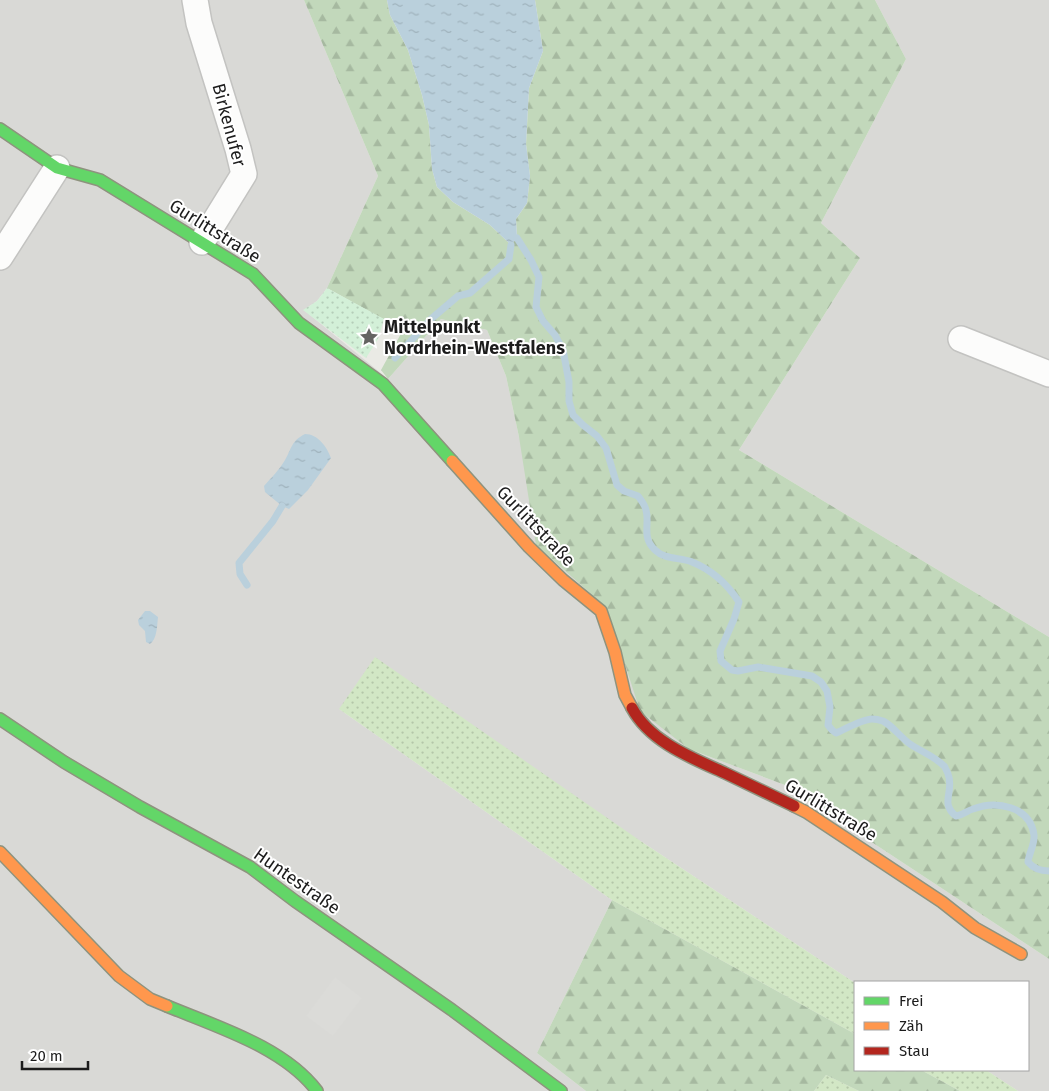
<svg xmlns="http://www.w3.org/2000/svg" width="1049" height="1091" viewBox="0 0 1049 1091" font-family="'Fira Sans',sans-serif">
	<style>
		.residential { fill: #d9d9d6 }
		.grass { fill: url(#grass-dots) }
		.forest { fill: url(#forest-firs) }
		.park { fill: url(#park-dots) }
		.parking { fill: #dbdbd8 }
		.water { fill: url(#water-ripples) }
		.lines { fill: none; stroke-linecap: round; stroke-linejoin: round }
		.stream { stroke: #bad0dc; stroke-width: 7 }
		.street-casing { stroke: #c3c3c1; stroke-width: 28 }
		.fast-casing { stroke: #8e937e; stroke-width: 14 }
		.slow-casing { stroke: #8e937e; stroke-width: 14 }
		.jam-casing { stroke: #8e937e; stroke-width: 14 }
		.street { stroke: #fcfcfb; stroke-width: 25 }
		.fast { stroke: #63d668; stroke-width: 11 }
		.slow { stroke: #ff974d; stroke-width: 11 }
		.jam { stroke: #b3261e; stroke-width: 11 }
		.labels { text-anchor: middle; stroke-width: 4; stroke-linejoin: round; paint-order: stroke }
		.street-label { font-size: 18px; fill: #1c1c1c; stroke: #fff }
		.poi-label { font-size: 18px; font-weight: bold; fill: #1c1c1c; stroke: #fff; text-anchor: start }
	</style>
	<defs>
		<pattern id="grass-dots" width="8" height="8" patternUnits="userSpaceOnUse" patternTransform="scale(1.25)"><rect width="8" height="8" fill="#d2e7c5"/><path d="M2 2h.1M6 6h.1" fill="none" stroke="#b4c6a9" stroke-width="1.8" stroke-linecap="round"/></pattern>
		<pattern id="forest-firs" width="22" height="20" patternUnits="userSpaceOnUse" patternTransform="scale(1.25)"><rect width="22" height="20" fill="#c2d8bb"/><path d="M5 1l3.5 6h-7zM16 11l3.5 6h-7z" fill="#a6b9a0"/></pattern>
		<pattern id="park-dots" width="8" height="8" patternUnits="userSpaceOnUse" patternTransform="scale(1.25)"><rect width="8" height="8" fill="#d3f0d8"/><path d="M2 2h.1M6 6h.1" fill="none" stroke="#b5cdb9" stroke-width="1.8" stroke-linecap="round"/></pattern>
		<pattern id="water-ripples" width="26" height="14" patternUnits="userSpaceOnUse" patternTransform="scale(1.25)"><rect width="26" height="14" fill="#bad0dc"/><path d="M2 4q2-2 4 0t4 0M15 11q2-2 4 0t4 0" fill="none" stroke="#9fb2bc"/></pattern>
	</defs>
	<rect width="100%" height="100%" fill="#eaeae5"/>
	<path class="residential" d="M0,0h304l74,176 -51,112 -10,13 -13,9 84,69 53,-60 46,11 19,46 13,61 170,312 96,36 264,174v132h-31l-32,-21h42v-88l-173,1 -213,-141 -303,-133 273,191 -75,153 49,38h-586z
		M875,0h174v637l-310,-187 121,-192 -39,-35 85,-164z"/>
	<path class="grass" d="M375,657l267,185 213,141v51l-243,-134 -273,-191z
		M921,1070h65l32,21h-58z
		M826,1075l33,16h-45z"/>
	<path class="forest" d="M304,0h83l3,15 18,35 14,45 7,30 3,44 5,18 16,15 37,23 21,20 6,-7 -1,-19 11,-16 3,-27 -4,-32 3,-56 14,-37 -8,-51h340l31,59 -85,164 39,35 -121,192 310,187v322l-264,-174 -96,-36 -49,-38 -33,-103 -71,-63 -17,-108 -13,-61 -19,-46 -46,-11 -53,60 -7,-9 22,-40 -76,-42 51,-112z
		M612,900l243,134v36h66l39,21h-101l-33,-16 -12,16h-228l-49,-38z"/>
	<path class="park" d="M327,288l57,31 -6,20 -12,19 -63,-48 14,-9z"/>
	<path class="parking" d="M335,977l27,21 -29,38 -27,-20z"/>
	<path class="water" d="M387,0h148l8,51 -14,37 -3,56 4,32 -3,27 -11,16 1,19 -6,7 -21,-20 -37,-23 -16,-15 -5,-18 -3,-44 -7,-30 -14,-45 -18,-35z
		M305,434c13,0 22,13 26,24l-23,32 -19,19 -7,-3 -17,-14 -1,-6c7,-8 16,-17 21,-26 7,-12 6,-19 20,-26z
		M145,611h5l8,6c-1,9 -1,22 -8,27l-4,-2 -1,-11 -6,-6 -1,-5z"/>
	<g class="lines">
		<path class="stream" d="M517,238l14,22 8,17 -3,30 7,14 12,14 8,15 6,32v19l4,14 10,10 14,11 9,12 11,37 7,6 14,5c3,4 7,9 8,14 4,14 -5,27 9,40 10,10 25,7 37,12 20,8 36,23 47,40l-5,17 -14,32 1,10 11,9 6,1 20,-4 54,9 9,6 6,9 3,16 -2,18 4,5 4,3c9,-4 27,-14 36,-14 3,0 8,1 11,2 10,5 17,16 27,23 10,7 26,13 35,23 0,1 3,6 3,7 7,17 -9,29 8,42 8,-1 10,-5 17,-7 23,-9 57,-3 61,26 1,9 -5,18 -6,27 5,6 13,9 21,9
			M395,358l36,-39 27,-23 12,-3 39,-34 2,-14
			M247,585l-7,-11 -1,-11 34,-42 9,-15"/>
		<g class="street-casing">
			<path id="street" d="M195,0l4,23 39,126 6,25 -42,68
				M0,257l57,-89
				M961,339l88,35"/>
		</g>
		<g class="fast-casing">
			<path id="fast" d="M0,129l57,39 43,12 153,94 46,49 84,61 69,77
				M0,719l64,43 76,45 110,60 45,34 157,109 109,81
				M167,1006c50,21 117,41 150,85"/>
		</g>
		<g class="slow-casing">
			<path id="slow" d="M452,461l77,86 34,33 38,31 14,41 10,43 7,13
				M794,806l12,6 136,90 33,26 46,26
				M0,852l119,124 31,23 17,7"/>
		</g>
		<g class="jam-casing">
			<path id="jam" d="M632,708c18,34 60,50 93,65 23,11 46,22 69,33"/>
		</g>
		<use href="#street" class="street"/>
		<use href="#fast" class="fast"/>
		<use href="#slow" class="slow"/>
		<use href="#jam" class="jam"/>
	</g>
	<defs>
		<g id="sight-bare" transform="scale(1.5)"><path d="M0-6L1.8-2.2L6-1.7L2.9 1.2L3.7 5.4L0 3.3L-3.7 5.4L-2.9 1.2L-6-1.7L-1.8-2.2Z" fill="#646462" stroke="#fff" stroke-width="2.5" paint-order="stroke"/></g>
	</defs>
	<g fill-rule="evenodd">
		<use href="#sight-bare" x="369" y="337"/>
	</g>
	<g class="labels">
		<g class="street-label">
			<text transform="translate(229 125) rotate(75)" y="6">Birkenufer</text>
			<text transform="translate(215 231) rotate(32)" y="6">Gurlittstraße</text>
			<text transform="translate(536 526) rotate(46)" y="6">Gurlittstraße</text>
			<text transform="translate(831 810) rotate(31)" y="6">Gurlittstraße</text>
			<text transform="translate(297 881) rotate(35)" y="6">Huntestraße</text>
		</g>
		<g class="poi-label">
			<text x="384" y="333">Mittelpunkt<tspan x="384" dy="21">Nordrhein-Westfalens</tspan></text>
		</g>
	</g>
	<rect x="854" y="981" width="175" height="90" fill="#ffffff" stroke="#a4a4a4"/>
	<rect x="864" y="997" width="25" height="8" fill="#63d668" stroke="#a4a4a4"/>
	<text x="899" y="1006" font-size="15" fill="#1c1c1c">Frei</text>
	<rect x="864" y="1022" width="25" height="8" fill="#ff974d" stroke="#a4a4a4"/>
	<text x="899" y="1031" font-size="15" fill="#1c1c1c">Zäh</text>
	<rect x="864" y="1047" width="25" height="8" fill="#b3261e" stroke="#a4a4a4"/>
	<text x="899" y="1056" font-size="15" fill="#1c1c1c">Stau</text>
	<path d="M22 1061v8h66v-8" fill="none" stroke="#1c1c1c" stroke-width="2.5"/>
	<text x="30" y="1061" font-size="15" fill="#1c1c1c" stroke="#ffffff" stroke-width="4" paint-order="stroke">20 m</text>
</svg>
